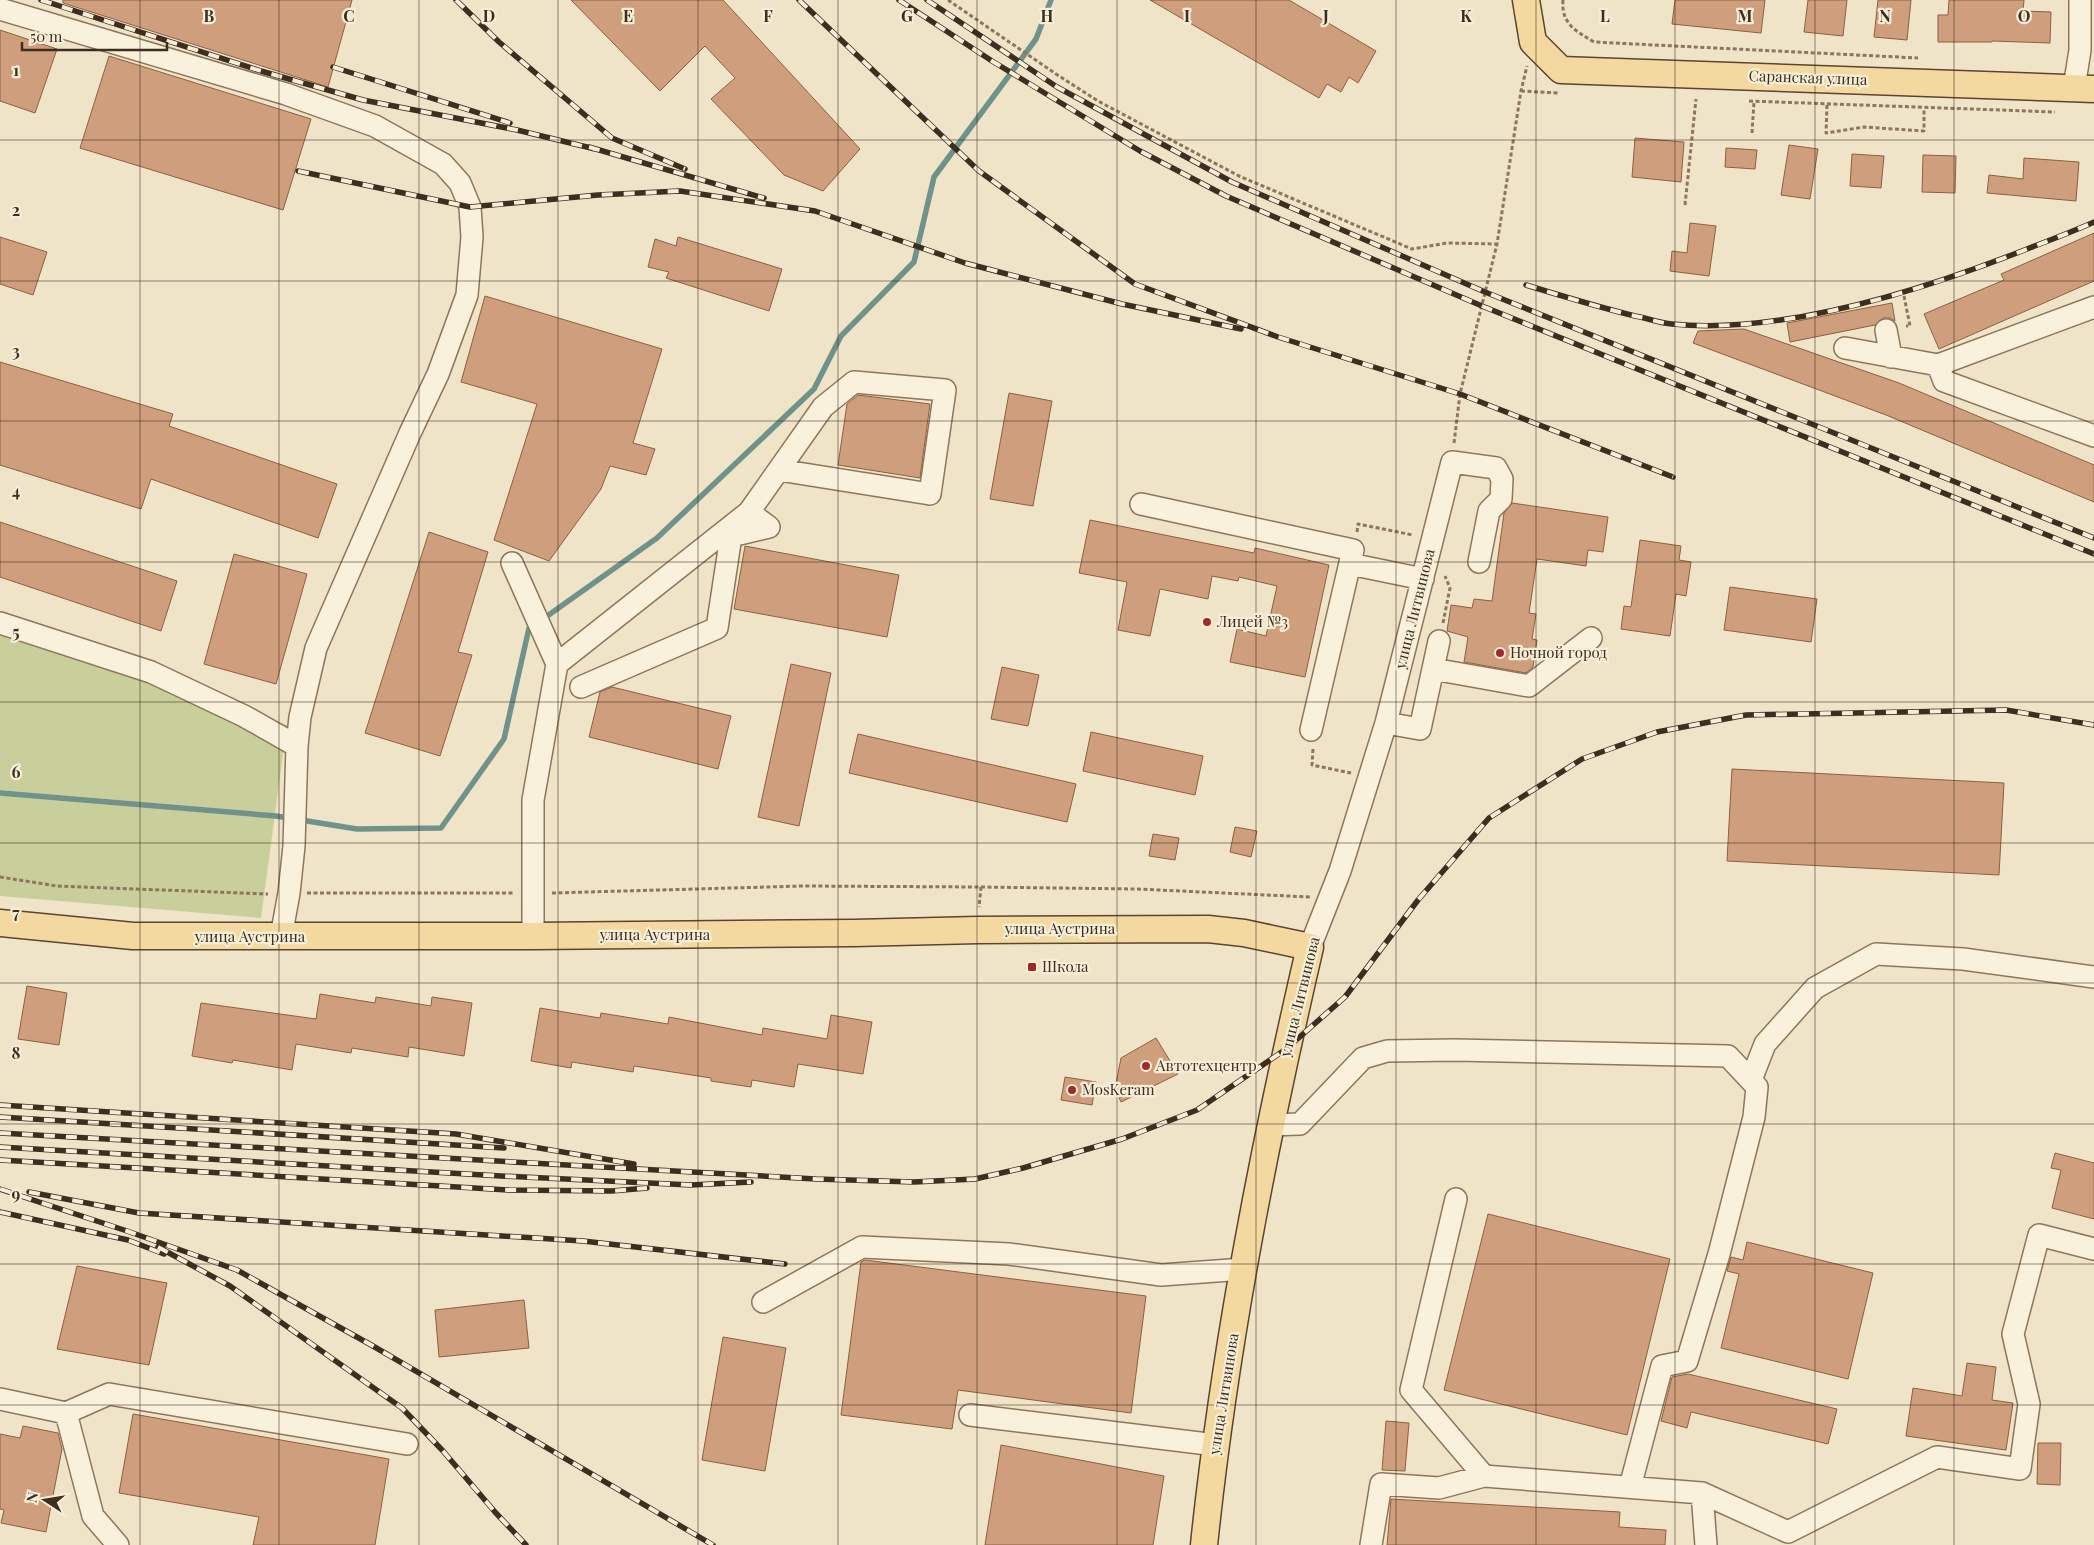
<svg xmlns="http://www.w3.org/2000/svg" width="2094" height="1545" viewBox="0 0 2094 1545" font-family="'Playfair Display',serif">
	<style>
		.green { fill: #c9cf9b }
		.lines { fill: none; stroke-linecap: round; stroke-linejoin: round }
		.stream { stroke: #6f938a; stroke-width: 5.5 }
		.building { fill: #cf9f7d; stroke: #8d5f41 }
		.minor-casing { stroke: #8d765c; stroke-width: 24 }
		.major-casing { stroke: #5b4430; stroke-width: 29 }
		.path { stroke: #8d765c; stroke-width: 3; stroke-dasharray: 4 2.5; stroke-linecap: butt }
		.minor { stroke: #faf1dc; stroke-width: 21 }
		.major { stroke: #f3d9a0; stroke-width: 26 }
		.rail-casing { stroke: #3d2e20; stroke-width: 5.5 }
		.rail { stroke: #f7eed8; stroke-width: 4; stroke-dasharray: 11; stroke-linecap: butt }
		.grid { fill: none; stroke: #3d2e20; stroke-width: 1; stroke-opacity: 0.55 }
		.poi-dot { fill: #9e2a2b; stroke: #f7eed8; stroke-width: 2 }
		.labels { text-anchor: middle; stroke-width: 4.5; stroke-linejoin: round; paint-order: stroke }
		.street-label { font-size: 15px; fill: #3d2e20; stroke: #f7eed8 }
		.poi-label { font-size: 15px; fill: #3d2e20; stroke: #f7eed8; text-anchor: start }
		.grid-label { font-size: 16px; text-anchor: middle; font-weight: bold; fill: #3d2e20; stroke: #f7eed8; stroke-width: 4.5; stroke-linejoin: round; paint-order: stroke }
	</style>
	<rect width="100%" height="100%" fill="#f0e4c8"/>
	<path class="green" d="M0,629l287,96 -26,193 -261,-22z"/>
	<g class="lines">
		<path class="stream" d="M543,619l114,-81 157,-149 27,-53 73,-74 20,-85 102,-138 15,-39
			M0,793l276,23 81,13 84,-1 63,-89 25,-111 6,-4"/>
	</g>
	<path class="building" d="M63,0h289l-24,87 -265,-84z
		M571,0h152l137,149 -37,42 -39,-16 -73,-76 24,-21 -30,-32 -45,45z
		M1150,0h139l87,51 -18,32 -9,-6 -8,15 -14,-8 -8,14z
		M1675,0h90l-4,33 -89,-9z
		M1808,0h39l-4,36 -39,-4z
		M1878,0h33l-4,40 -33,-3z
		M1949,0h75l-1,11 28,1 -1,31 -58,-2v1h-54v-27h10z
		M0,30l57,19 -22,64 -35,-12z
		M109,56l202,63 -28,91 -203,-62z
		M1635,138l49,4 -3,40 -49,-5z
		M1789,145l29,4 -8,50 -29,-4z
		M1726,148l31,2 -2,19 -30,-2z
		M1852,154l32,2 -3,32 -31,-2z
		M1923,155l33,1 -1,37 -33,-1z
		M2024,158l55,4 -3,39 -89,-8 2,-18 34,4z
		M1690,223l26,3 -7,50 -39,-5 2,-20 15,2z
		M2094,233v48l-155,68 -15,-35 80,-34 -3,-6z
		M0,237l47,15 -14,43 -33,-11z
		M678,237l104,32 -13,42 -103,-33 3,-6 -21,-5 7,-28 21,7z
		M485,296l177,53 -29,94 22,6 -9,26 -36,-9 -9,23 -52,72 -55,-21 43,-136 -76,-22z
		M1892,303l3,18 -5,-3h-7l-8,7 -85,17 -3,-19z
		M1744,329l155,54 195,82v37l-208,-87 -193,-72 5,-12z
		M0,362l173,52 -4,12 168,58 -19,54 -167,-59 -10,30 -141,-44z
		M1009,393l43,8 -19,105 -43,-7z
		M858,395l72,9 -10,74 -82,-13 9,-61z
		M1512,503l96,14 -5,35 -15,-2 -2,16 -49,-7 -8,54 7,1 -4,25 5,1 -4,27 -7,6 -62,-11 4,-25 -21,-6 4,-26 21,3 2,-9 18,2 12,-88z
		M1090,520l164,33 1,-5 74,17 -24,112 -75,-15 7,-33 29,7 11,-50 -38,-9 -1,4 -26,-5 -4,23 -48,-10 -10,47 -32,-6 9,-48 -48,-9z
		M0,522l177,59 -16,50 -161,-54z
		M429,532l59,20 -30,100 14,3 -32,101 -75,-23z
		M1640,540l41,6 -2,14 12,2 -5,34 -10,-2 -6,42 -49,-7 3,-23 7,1z
		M745,546l154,29 -12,62 -153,-28z
		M234,554l73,20 -31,110 -72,-20z
		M1730,587l87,12 -6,43 -87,-12z
		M791,664l40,9 -32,153 -41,-9z
		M1002,667l37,8 -11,51 -37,-7z
		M612,687l119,29 -13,53 -129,-32 11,-45z
		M1091,732l112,24 -8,39 -112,-24z
		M858,734l218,50 -9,38 -218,-49z
		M1732,769l272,14 -5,92 -272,-14z
		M1235,827l22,4 -6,26 -21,-5z
		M1153,834l26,4 -4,22 -26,-4z
		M27,986l40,7 -8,52 -41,-6z
		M320,994l55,9 1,-6 55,9 1,-9 40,6 -8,53 -55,-9 -1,10 -56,-9 -1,5 -55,-9 -4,26 -59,-10 -1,3 -40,-7 9,-53 115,16z
		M540,1008l60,10 1,-5 67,11 1,-7 93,18 1,-7 64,11 4,-24 41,7 -9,52 -65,-10 -4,23 -42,-7 -1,7 -40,-6v-3l-77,-12 -1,6 -61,-10 -1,6 -40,-7z
		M1156,1038l22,36 -57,28 -6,-13 6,-31z
		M1065,1077l31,5 -4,23 -31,-5z
		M2055,1153l39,10v56l-42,-11 9,-38 -10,-2z
		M1488,1214l182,45 -43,176 -183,-45z
		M1747,1242l126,31 -25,106 -127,-31 18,-74 -12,-3 4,-14 12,3z
		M865,1260l281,36 -15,117 -173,-23 -6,39 -111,-14 20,-153z
		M77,1266l90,17 -18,82 -92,-16z
		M524,1300l5,48 -90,9 -4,-47z
		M723,1337l63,11 -21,123 -63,-11z
		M1967,1363l29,4 -4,33 21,3 -7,47 -100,-14 7,-48 49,8z
		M1688,1374l149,35 -9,35 -137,-32 -4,16 -26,-7 11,-44z
		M133,1414l256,45 -14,86h-122l6,-28 -140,-24z
		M1386,1421l23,2 -4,48 -23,-1z
		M23,1426l35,7 4,16 -16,83 -45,-9 3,-13 -4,-1v-75l20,4z
		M2038,1443h23l-1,42 -23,-1z
		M1001,1445l163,31 -11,69h-168z
		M1391,1499l229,13 -1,15 47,3 -1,15h-278z"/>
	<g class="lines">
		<g class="minor-casing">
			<path id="minor" d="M0,9l286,85 89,32 68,38 17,19 10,24 2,30 -5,58 -29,79 -28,59 -94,215 -16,69 -3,29
				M2074,88l6,-38v-50
				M1886,330l5,27
				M1845,348l93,17 156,-58
				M1938,365l6,16 150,55
				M1141,504l212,46 -42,180
				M512,563l45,101
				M1350,564l73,15
				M0,623l151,49 93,44 53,30 -3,100 -5,47 -8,44
				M1433,669l96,17 62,-48
				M581,687l136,-59 14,-92 38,-9 -20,-15
				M1386,723l34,6 19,-88
				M533,936v-136l24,-136 192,-152 74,-105 31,-25 91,8 -15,104 -151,-24
				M1310,947l30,-76 46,-148 66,-261 44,6 6,11 -1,20 -12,12 -10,51
				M1751,1080l14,-36 50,-56 61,-34 87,5 131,18
				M1269,1125l31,-1 63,-66 24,-7 68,-1 273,6 29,31 -3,30 -35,137 -32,107 -25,5 -32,121
				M1456,1199l-45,191 73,86 218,17 86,39 149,-75 83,12 9,-65 -16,-70 26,-99 55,14
				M763,1302l99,-55 147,7 152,21 83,-6
				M0,1399l66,14 43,-19 298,50
				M66,1413l27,103 25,29
				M970,1415l246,30
				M1702,1493l4,52
				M1371,1545l10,-61 58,4 45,-12"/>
		</g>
		<g class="major-casing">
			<path id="major" d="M1526,0l7,42 28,28 533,19
				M0,923l133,13h400l321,-3 124,-3 230,-1 36,4 66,14c-46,198 -85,397 -106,598"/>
		</g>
		<path class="path" d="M948,0l108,74 42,27 141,75 173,73 35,-6 50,1
			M1563,0c-2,24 13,31 31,42l324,16
			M1521,91l37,2
			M1749,101l306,11
			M1827,105l-1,28 38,-6 60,4v-23
			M1752,133l2,-31
			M1685,205l11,-106
			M1904,296l6,30h-4
			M1454,443l6,-49 37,-150 24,-153 6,-25
			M1357,532l1,-8 55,11
			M1443,623l7,-35 -5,-12
			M1313,749l-1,16 39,8
			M0,877l57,9 211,8
			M981,887l156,2 173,8
			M307,893h206
			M552,893l251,-7 178,1 -2,20"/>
		<use href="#minor" class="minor"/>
		<use href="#major" class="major"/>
		<g class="rail-casing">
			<path id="rail" d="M41,0l220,71 102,29 154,30 78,19
				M456,0l43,42 113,96 73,31
				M799,0l180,171 156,113 143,53 182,57 213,83
				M899,0l93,61 148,90 86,45 256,110 612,248
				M927,0l130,87 175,95 253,110 609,246
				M333,67l177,56
				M589,147l175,51
				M298,171l172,36 128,-12 82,-4 135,20 150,52 157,41 119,25
				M1526,285c36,11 72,22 109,31 12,2 24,7 37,8 112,11 251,-34 355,-75 23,-9 45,-17 67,-27
				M0,1105l456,29 178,30
				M0,1117l504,31
				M0,1133l816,46 98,3 61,-3 48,-11 99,-29 75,-29 89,-61 59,-52 73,-97 71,-82 93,-59 75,-27 89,-17 260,-5 88,15
				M0,1147l501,29 190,9 60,-3
				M0,1160l508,30 104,1 35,-3
				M0,1189l127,42 110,39 136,76 340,199
				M29,1192l110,21 444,28 202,23
				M0,1212l128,28 36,14
				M158,1247l72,39 172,122 41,43 52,61 31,33"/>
		</g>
		<use href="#rail" class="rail"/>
	</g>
	<path class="grid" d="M140,0v1545M279,0v1545M419,0v1545M558,0v1545M698,0v1545M838,0v1545M977,0v1545M1117,0v1545M1256,0v1545M1396,0v1545M1536,0v1545M1675,0v1545M1815,0v1545M1954,0v1545M0,140h2094M0,281h2094M0,421h2094M0,562h2094M0,702h2094M0,843h2094M0,983h2094M0,1124h2094M0,1264h2094M0,1405h2094"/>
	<g class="poi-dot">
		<circle cx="1207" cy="622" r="5"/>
		<circle cx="1500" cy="653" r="5"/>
		<rect x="1027" y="962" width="10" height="10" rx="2.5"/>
		<circle cx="1146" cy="1066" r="5"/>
		<circle cx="1072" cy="1090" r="5"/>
	</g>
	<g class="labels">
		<g class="street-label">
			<text transform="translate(1808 78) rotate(2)" y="5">Саранская улица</text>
			<text transform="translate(1415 609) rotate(-76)" y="5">улица Литвинова</text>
			<text x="1060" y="934">улица Аустрина</text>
			<text x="655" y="940">улица Аустрина</text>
			<text x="250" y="942">улица Аустрина</text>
			<text transform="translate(1300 997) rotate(-76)" y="5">улица Литвинова</text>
			<text transform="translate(1224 1394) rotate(-81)" y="5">улица Литвинова</text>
		</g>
		<g class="poi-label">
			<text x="1217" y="627">Лицей №3</text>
			<text x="1510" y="658">Ночной город</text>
			<text x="1042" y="972">Школа</text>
			<text x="1156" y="1071">Автотехцентр</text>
			<text x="1082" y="1095">MosKeram</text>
		</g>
	</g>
	<g class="grid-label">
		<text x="209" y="22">B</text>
		<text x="349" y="22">C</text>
		<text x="489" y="22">D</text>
		<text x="628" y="22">E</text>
		<text x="768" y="22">F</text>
		<text x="907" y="22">G</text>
		<text x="1047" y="22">H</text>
		<text x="1187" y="22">I</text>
		<text x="1326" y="22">J</text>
		<text x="1466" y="22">K</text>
		<text x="1605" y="22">L</text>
		<text x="1745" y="22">M</text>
		<text x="1885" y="22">N</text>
		<text x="2024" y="22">O</text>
		<text x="16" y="76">1</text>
		<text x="16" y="216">2</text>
		<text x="16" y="357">3</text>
		<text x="16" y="497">4</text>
		<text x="16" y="638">5</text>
		<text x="16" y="778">6</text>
		<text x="16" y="919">7</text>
		<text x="16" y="1059">8</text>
		<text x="16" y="1200">9</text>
	</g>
	<g transform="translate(45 1500) rotate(282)" stroke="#f7eed8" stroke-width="4" paint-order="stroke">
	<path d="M0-4L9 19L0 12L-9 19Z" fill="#3d2e20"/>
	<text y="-8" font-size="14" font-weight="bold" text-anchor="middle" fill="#3d2e20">N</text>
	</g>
	<path d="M22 42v8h145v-8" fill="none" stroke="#3d2e20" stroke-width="2.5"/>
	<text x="30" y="42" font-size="15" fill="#3d2e20" stroke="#f7eed8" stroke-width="4" paint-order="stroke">50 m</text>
</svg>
